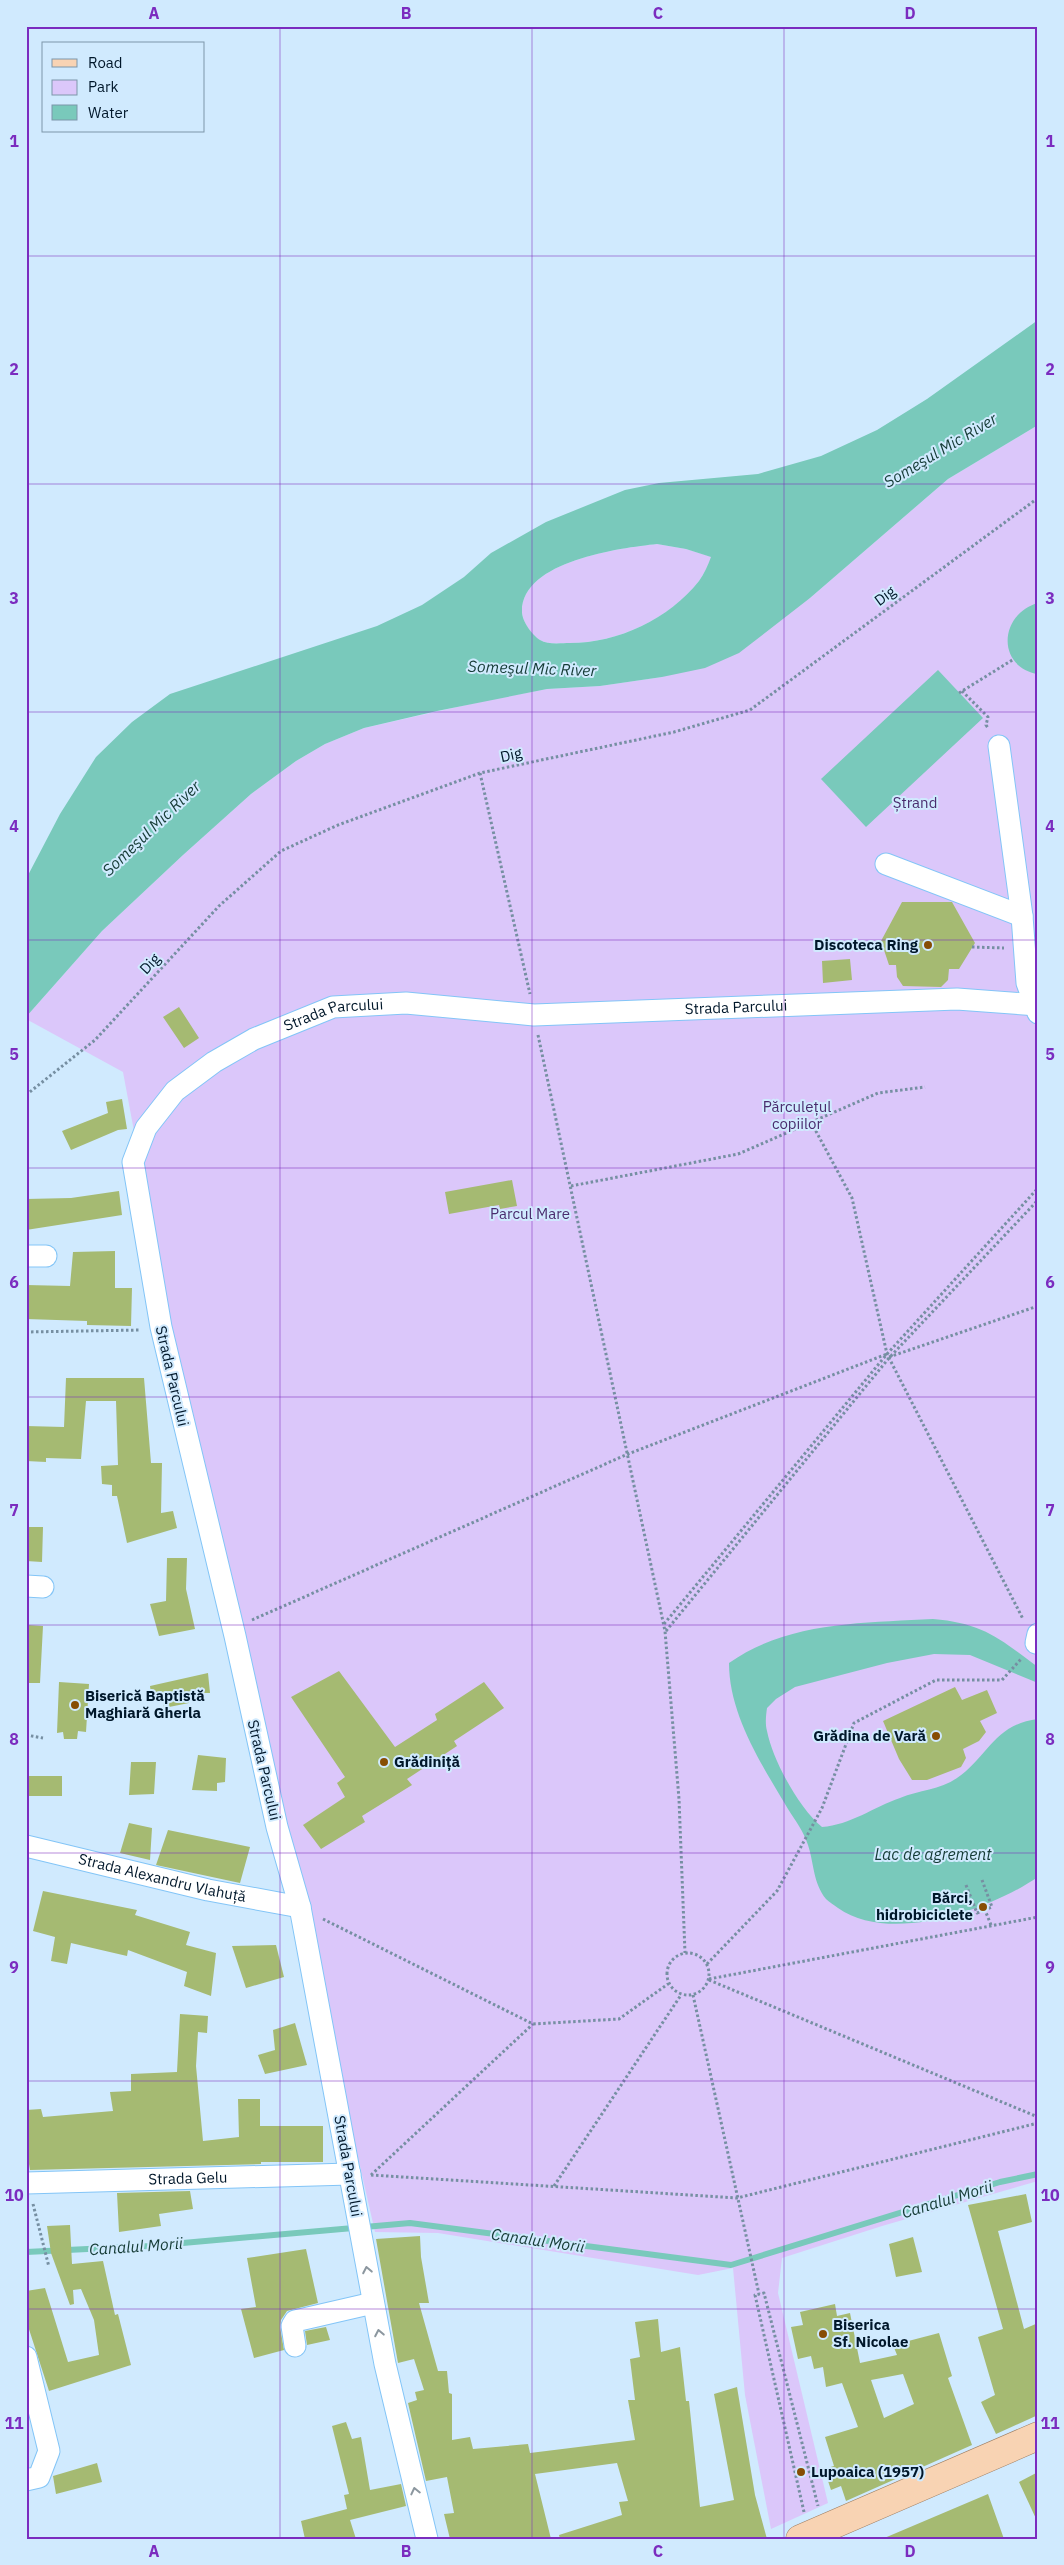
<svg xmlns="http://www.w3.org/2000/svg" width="1064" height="2565" viewBox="0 0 1064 2565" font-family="'IBM Plex Sans',sans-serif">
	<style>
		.green { fill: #dbc7fa }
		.water { fill: #79c9bb; fill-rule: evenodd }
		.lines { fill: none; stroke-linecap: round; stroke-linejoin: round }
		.stream { stroke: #79c9bb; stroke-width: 6 }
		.building { fill: #a5ba72; fill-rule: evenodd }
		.minor-casing { stroke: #83c5f7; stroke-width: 23 }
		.major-casing { stroke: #9e7e62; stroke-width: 29 }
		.path { stroke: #768fa2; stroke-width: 3; stroke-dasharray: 2.5 2.5; stroke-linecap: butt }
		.minor { stroke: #fff; stroke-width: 21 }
		.major { stroke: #f8d3b3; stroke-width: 28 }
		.oneway { stroke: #8c979f }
		.grid { fill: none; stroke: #7b2cbf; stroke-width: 1; stroke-opacity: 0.55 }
		.poi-dot { fill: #874d04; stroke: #d0eafe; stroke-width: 2 }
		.labels { text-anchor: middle; stroke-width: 4; stroke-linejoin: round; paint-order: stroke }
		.street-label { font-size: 15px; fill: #00172a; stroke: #d0eafe }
		.park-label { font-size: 15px; fill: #4a2c6e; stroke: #d0eafe }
		.poi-label { font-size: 15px; font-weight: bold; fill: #00172a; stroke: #d0eafe; text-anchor: start }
		.water-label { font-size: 16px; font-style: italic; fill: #153b36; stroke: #d0eafe }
		.neatline { fill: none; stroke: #7b2cbf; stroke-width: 2 }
		.grid-label { font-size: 16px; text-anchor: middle; font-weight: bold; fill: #7b2cbf }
	</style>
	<rect width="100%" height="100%" fill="#d0eafe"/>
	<path class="green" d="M1038,425v1756l-156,45 -100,32 -4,35 50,210 -57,26 -26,-134 -12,-127 -35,7 -260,-42 -63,-1 -199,-875 -53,-285 -97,-53v-2l76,-86 81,-76 68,-61 45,-33 29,-17 39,-16 124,-28 59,-11 53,-3 62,-9 148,-79 138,-119z
		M657,544l29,5 26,8c-4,8 -8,17 -13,24 -29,38 -82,62 -129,62 -9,0 -22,2 -30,-3 -8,-4 -18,-19 -18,-28 -1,-51 98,-64 135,-68z"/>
	<path class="water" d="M1038,320v105l-90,54 -138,119 -71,55 -34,15 -43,9 -62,9 -53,3 -110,22 -73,17 -39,16 -29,17 -45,33 -68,61 -81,76 -76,86v-138l34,-65 36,-57 36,-35 38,-28 207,-68 45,-21 42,-28 27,-24 55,-31 79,-32 34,-7 99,-9 63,-18 56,-26 50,-31zM657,544l29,5 25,8c-3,8 -7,17 -12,24 -30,38 -81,62 -129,62 -9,0 -22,2 -30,-3 -8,-5 -18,-19 -18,-28 -1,-51 98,-64 135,-68z
		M1038,603v71c-42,-7 -39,-60 0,-71z
		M938,670l45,48 -117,109 -45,-48z
		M933,1619c50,4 67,20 105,48v16l-68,-28 -36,-1 -47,9 -92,24 -19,12 -9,9c-1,7 -2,16 0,23 6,30 32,77 55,96 28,-2 52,-20 78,-29 19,-8 40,-8 57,-20 31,-21 37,-54 81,-59v158c-49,33 -147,68 -200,31 -4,-3 -9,-6 -12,-9 -13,-16 -12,-36 -18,-54 -4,-13 -13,-25 -20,-36 -26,-44 -59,-94 -59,-146 60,-42 135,-40 204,-44z"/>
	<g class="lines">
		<path class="stream" d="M26,2252l123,-6 261,-23 321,42 269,-83 38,-8"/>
	</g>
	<path class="building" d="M902,902h50l23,41 -16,26h-10l-1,11 -7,7 -38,-1 -6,-9 -1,-12h-7l-8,-24z
		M850,959l2,21 -29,3 -1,-22z
		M179,1007l20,31 -15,10 -21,-31z
		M122,1099l5,30 -9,1 -47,20 -9,-19 46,-18 -2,-11z
		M512,1180l5,26 -17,3 -1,-4 -50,9 -4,-22z
		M119,1191l3,24 -96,15v-31l45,-1z
		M115,1251v37h17l-1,38 -44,-1v-4l-61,-2v-34l44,1 3,-34z
		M66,1378h78l7,85h11l-1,50 12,-2 4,17 -50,15 -10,-47h-5v-11l-10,-1 -1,-18 17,-1 -2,-64h-30l-5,58 -35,-1v4l-20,-1v-35l38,1z
		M26,1527h17l-1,35 -16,-1z
		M167,1558h20l-1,31 9,40 -36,7 -9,-32 16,-3z
		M26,1625l17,1 -3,57h-14z
		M339,1671l56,76 42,-27 -2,-6 49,-32 20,26 -50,33 3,5 -50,33 5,6 -50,31 3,6 -44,27 -18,-24 42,-28 -8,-14 8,-6 -54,-80z
		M208,1673l2,20h-22l1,10 -25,5 -2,-14h-11l-1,-8z
		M59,1682l30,2 -3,48 -8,-1 -1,8h-13l-1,-7 -6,1z
		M955,1687l7,13 25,-10 10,23 -17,8 6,11 -7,9 -16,8 3,9 -5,9 -34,13h-15l-13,-21 -16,-38z
		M198,1755l28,3 -1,24 -8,1v8l-25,-1z
		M131,1762h25l-2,32 -25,1z
		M26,1776h36v20h-36z
		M129,1823l23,5 -2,32 -30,-7z
		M168,1830l82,17 -10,36 -84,-18z
		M43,1891l94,19 -2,5 55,17 -4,13 30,8 -5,43 -27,-10 3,-14 -59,-22 -1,6 -56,-13 -4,21 -16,-3 4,-24 -22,-6z
		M276,1945l8,32 -38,11 -14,-42z
		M180,2014l28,2 -1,17 -9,-1 -2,34 7,75 36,-4 -1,-38h22v27h63v36h-62v2l-231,6 -4,-24v-36l15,-1 2,8 70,-6 -3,-19 21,-1v-17l46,-2z
		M295,2023l12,42 -42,9 -7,-19 17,-5 -2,-20z
		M190,2191l3,18 -34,5 2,12 -42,6 -2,-39z
		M1026,2194l6,28 -34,9 26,98 14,-6v92l-42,19 -15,-32 14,-7 -17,-58 25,-8 -35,-124z
		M70,2225l2,39 31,-3 12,54 3,-1 13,51 -82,26 -23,-71v-29l19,-3 23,74 31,-7 -5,-35 -13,-31 -8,1 1,14 -4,1 -19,-52 -4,-27z
		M420,2236l1,21 8,46h-10l19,68h9l2,22 3,1v46l18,-3 3,12 55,-5 2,9 105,-13 -7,-40h7l-5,-41 10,-2 -5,-35 23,-3 3,33 19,-5 6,54h3l11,106 34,-7 -20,-106 23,-7 18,108 12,44h-207l-1,-4 63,-20 -3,-13 9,-1 -11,-38 -82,11 16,65h-101l-6,-25 10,-1 -7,-36 -21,4 -18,-78 9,-3 -2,-8 9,-2 -10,-31 -16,4 -22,-124z
		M913,2237l9,35 -26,5 -7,-33z
		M306,2249l12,54 -31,8 -6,9 -1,7 4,23 -30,8 -13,-49 15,-2 -9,-49z
		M835,2304l2,12 13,-3 10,50 37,-8 -4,-10 46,-12 13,43 -4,2 24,67 -126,56 -5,-15 -10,4 -7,-21 10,-3 -9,-29 33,-10 -16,-44 -16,4 -3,-20 -9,2 -3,-13 -13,3 -7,-32 12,-2 -3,-13zM903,2374l11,30 -30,14 -13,-38z
		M326,2327l4,13 -23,5 -2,-14z
		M346,2422l6,17 9,-2 9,53 31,-6 5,22 -56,14 6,19h-51l-4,-18 46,-12 -3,-14 5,-1 -17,-68z
		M97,2463l5,19 -46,12 -3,-18z
		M1038,2472v51l-19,-41z
		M988,2494l16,45h-122z"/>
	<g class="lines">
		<g class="minor-casing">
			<g id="minor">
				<path d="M999,746l23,170 5,67 11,30"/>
				<path d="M886,864l136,52"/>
				<path d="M26,1256h20"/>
				<path d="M26,1586l17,1"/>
				<path d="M1036,1643l2,-9"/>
				<path id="s1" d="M26,1846l182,44 92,17"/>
				<path id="s2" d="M26,2183l324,-9"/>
				<path d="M295,2346l-3,-20 3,-5 78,-18"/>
				<path d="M26,2357l23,94 -10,26 -13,3"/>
				<path id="s3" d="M427,2539l-42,-175 -85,-457 -23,-80 -42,-191 -74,-309 -28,-165 13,-34 29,-37 39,-29 40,-23 79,-32 73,-4 128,12 423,-16 81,6"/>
			</g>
		</g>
		<g class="major-casing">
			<path id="major" d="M800,2539l238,-103"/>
		</g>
		<path class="path" d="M962,691l26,26 -2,8 2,3
			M959,693l55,-34
			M480,773l50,221
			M972,947l32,1
			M538,1035l127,596 14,168 6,154
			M26,1095l69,-55 124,-134 62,-55 57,-26 142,-52 194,-41 76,-22 288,-212
			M811,1122l41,76 35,156 136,265
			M571,1186l167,-32 140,-61 47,-6
			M26,1332l115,-2
			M889,1357l149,-51
			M252,1620l376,-166 259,-100
			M664,1624l223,-270 151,-166
			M666,1631l223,-273 149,-158
			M26,1735l17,3
			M982,1880l10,27 -7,3 6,15
			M966,1885l11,28 8,-3
			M323,1919l210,105 86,-5 49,-35
			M667 1974a21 21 0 1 1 42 0a21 21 0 1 1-42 0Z
			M707,1964l70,-73 45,-83 32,-85 82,-43h66l20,-22
			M709,1979l329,-62
			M709,1980l329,137
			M693,1995l66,299
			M371,2175l366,23 301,-75
			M371,2175l162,-151
			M554,2186l127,-191
			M33,2204l16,63
			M804,2512l-49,-217 9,-2 54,213"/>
		<use href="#minor" class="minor"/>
		<use href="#major" class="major"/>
	</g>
	<defs><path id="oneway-chevron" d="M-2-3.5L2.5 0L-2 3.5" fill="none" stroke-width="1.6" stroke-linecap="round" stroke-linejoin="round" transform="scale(1.25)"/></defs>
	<g class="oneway">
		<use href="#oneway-chevron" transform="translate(367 2270) rotate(-101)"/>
		<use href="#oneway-chevron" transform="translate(379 2333) rotate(-101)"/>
		<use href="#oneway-chevron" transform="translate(415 2491) rotate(-103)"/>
	</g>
	<path class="grid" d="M280,26v2513M532,26v2513M784,26v2513M26,256h1012M26,484h1012M26,712h1012M26,940h1012M26,1168h1012M26,1397h1012M26,1625h1012M26,1853h1012M26,2081h1012M26,2309h1012"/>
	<g class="poi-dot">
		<circle cx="928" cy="945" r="5"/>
		<circle cx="75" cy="1705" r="5"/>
		<circle cx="936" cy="1736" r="5"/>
		<circle cx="384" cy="1762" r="5"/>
		<circle cx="983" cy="1907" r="5"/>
		<circle cx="823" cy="2334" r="5"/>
		<circle cx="801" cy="2472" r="5"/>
	</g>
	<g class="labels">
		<g class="street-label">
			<text transform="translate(885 596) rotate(-36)" y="5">Dig</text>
			<text transform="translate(511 755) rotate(-12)" y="5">Dig</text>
			<text transform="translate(150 964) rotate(-47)" y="5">Dig</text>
			<text dy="5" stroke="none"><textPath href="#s3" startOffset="2076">Strada Parcului</textPath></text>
			<text dy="5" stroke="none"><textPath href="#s3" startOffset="1671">Strada Parcului</textPath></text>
			<text transform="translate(172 1376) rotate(77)" y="5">Strada Parcului</text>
			<text transform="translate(264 1770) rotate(77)" y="5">Strada Parcului</text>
			<text dy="5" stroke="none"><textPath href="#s1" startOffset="140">Strada Alexandru Vlahuță</textPath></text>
			<text transform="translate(348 2166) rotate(80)" y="5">Strada Parcului</text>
			<text dy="5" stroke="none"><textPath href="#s2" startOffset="162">Strada Gelu</textPath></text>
		</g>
		<g class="park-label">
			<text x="915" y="808">Ștrand</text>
			<text x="797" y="1112">Părculețul<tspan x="797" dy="17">copiilor</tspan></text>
			<text x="530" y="1219">Parcul Mare</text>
		</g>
		<g class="poi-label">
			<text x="918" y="950" text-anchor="end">Discoteca Ring</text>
			<text x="85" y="1701">Biserică Baptistă<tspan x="85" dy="17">Maghiară Gherla</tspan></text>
			<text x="926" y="1741" text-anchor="end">Grădina de Vară</text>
			<text x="394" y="1767">Grădiniță</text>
			<text x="973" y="1903" text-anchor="end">Bărci,<tspan x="973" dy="17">hidrobiciclete</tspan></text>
			<text x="833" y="2330">Biserica<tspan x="833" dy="17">Sf. Nicolae</tspan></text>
			<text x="811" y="2477">Lupoaica (1957)</text>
		</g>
		<g class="water-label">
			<text transform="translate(940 450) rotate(-31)" y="6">Someşul Mic River</text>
			<text transform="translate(532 668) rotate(2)" y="6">Someşul Mic River</text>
			<text transform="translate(151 828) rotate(-44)" y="6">Someşul Mic River</text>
			<text x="933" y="1860">Lac de agrement</text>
			<text transform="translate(947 2199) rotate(-17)" y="6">Canalul Morii</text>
			<text transform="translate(538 2240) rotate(8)" y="6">Canalul Morii</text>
			<text transform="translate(136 2246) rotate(-4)" y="6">Canalul Morii</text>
		</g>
	</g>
	<rect width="1064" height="2565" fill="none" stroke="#d0eafe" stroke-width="55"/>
	<rect x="42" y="42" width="162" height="90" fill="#d0eafe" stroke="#7d96a9"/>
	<rect x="52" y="59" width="25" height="8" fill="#f8d3b3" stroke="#7d96a9"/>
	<text x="88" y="68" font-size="15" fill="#00172a">Road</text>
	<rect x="52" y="80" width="25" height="15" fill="#dbc7fa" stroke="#7d96a9"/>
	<text x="88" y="92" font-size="15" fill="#00172a">Park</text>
	<rect x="52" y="105" width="25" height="15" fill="#79c9bb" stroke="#7d96a9"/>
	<text x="88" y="118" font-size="15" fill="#00172a">Water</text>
	<rect x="28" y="28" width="1008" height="2510" class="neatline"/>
	<g class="grid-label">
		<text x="154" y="19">A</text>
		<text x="406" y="19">B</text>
		<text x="658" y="19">C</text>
		<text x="910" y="19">D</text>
		<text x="14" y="147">1</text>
		<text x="1050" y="147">1</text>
		<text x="14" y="375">2</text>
		<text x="1050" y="375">2</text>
		<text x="14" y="604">3</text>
		<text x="1050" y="604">3</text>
		<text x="14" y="832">4</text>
		<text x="1050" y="832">4</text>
		<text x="14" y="1060">5</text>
		<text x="1050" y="1060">5</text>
		<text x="14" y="1288">6</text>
		<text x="1050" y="1288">6</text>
		<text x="14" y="1516">7</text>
		<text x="1050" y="1516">7</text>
		<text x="14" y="1745">8</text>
		<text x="1050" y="1745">8</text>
		<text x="14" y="1973">9</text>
		<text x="1050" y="1973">9</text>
		<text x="14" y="2201">10</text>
		<text x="1050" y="2201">10</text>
		<text x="14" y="2429">11</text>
		<text x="1050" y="2429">11</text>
		<text x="154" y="2557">A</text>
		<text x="406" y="2557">B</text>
		<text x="658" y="2557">C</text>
		<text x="910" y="2557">D</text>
	</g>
</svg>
